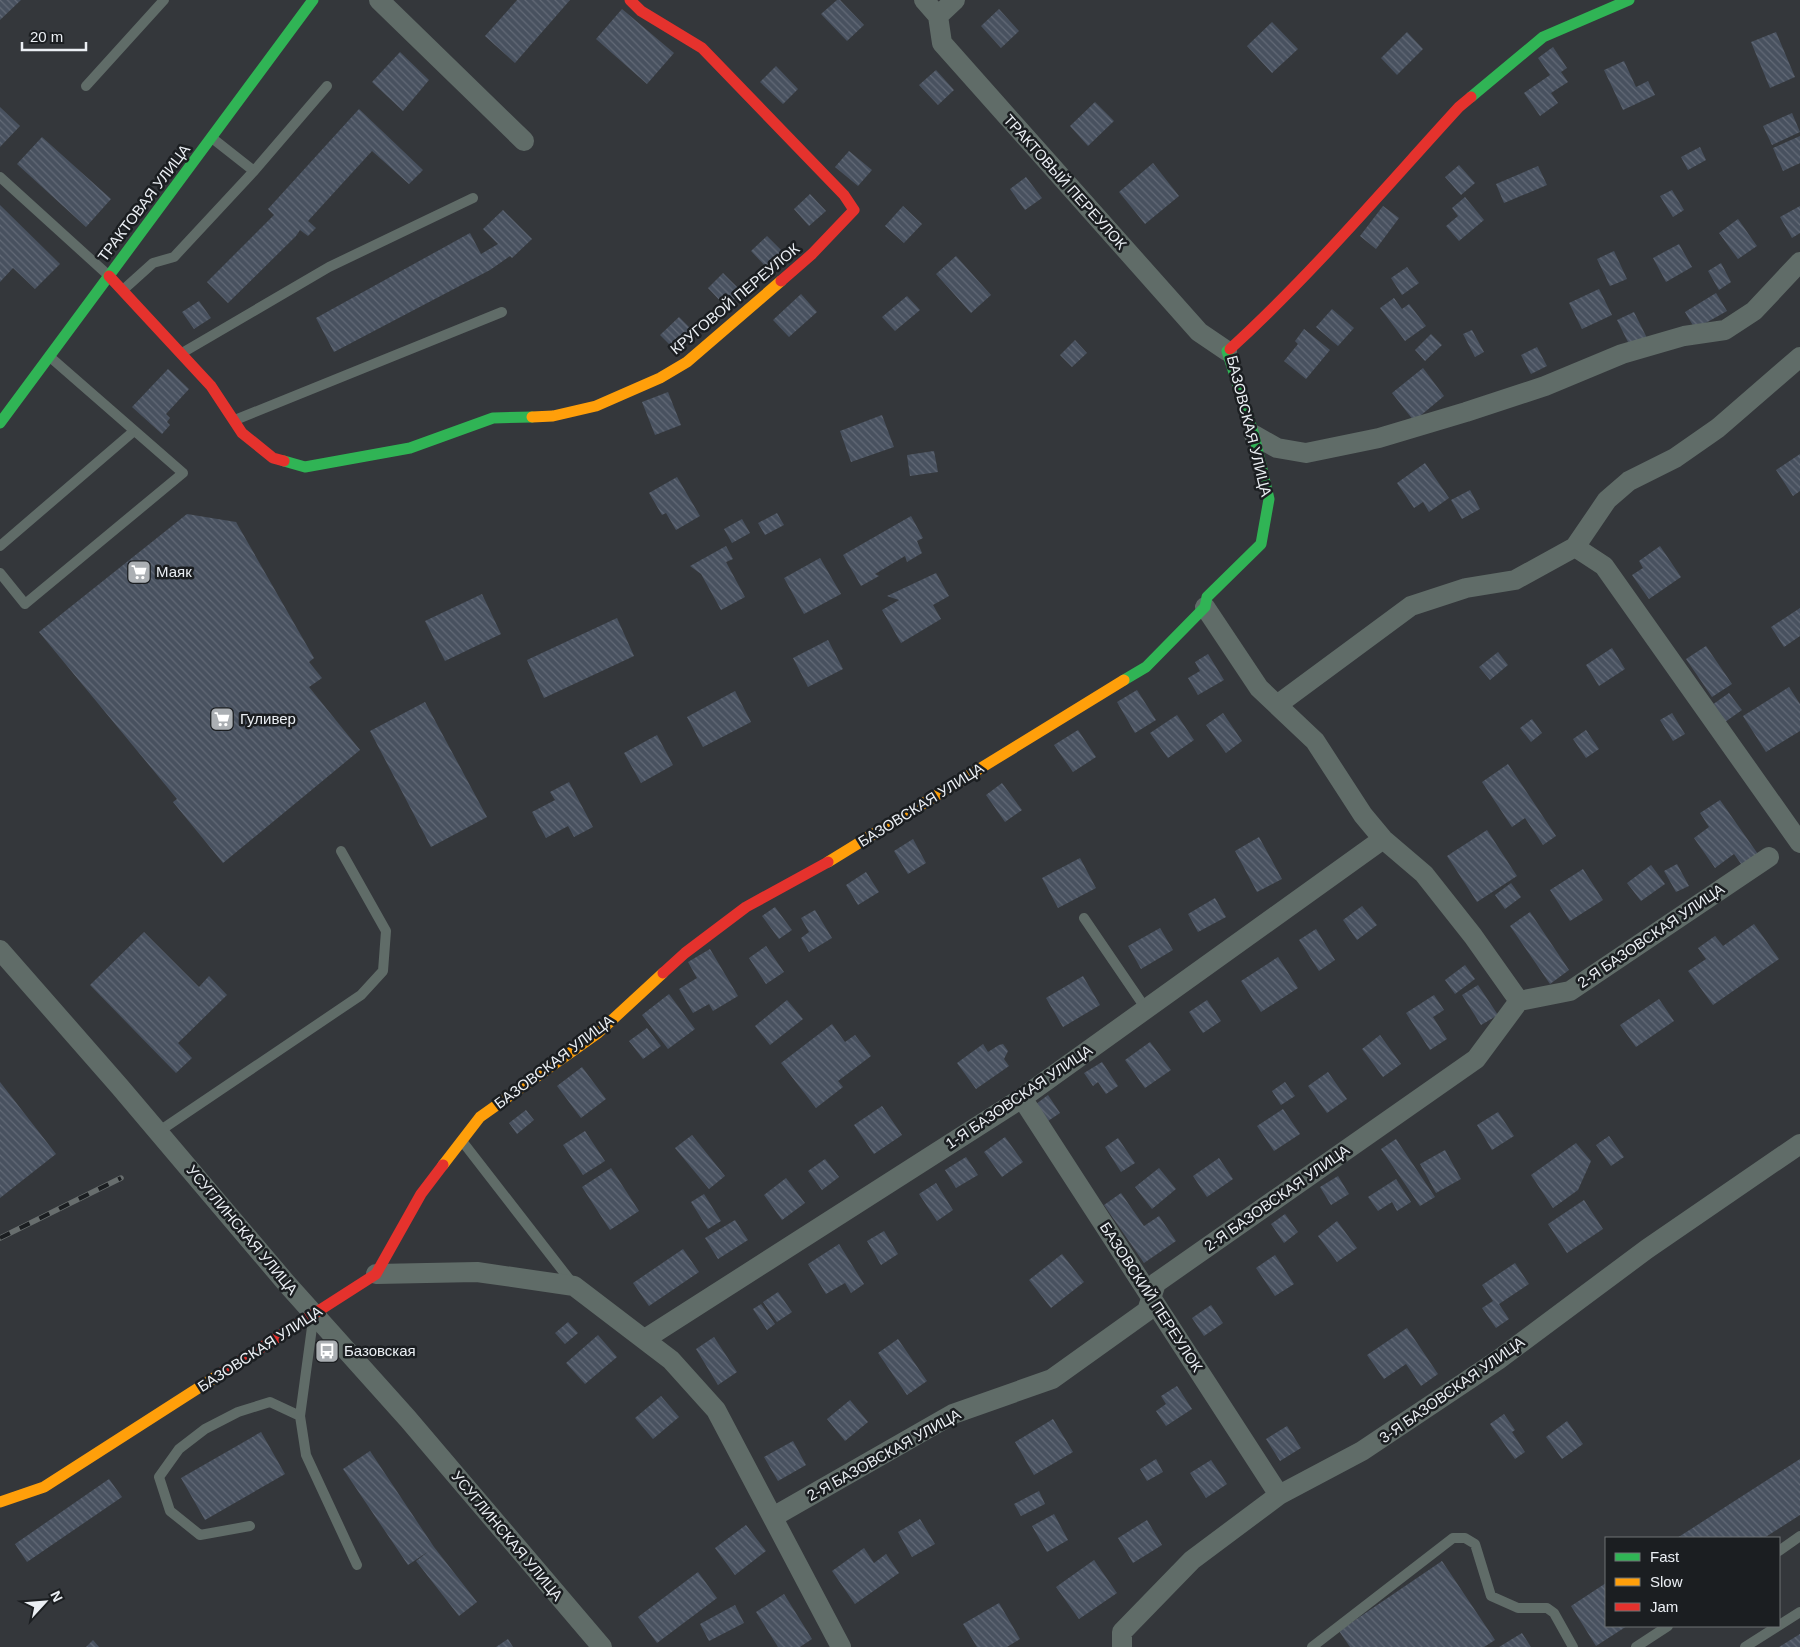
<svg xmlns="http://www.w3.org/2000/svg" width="1800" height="1647" viewBox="0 0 1800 1647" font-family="Helvetica,sans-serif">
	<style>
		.building { fill: url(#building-back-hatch) }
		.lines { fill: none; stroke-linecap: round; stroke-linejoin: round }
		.lane { stroke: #606c68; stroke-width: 10 }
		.street { stroke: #606c68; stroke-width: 20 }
		.fast { stroke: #30b455; stroke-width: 11 }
		.slow { stroke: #ff9f0a; stroke-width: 11 }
		.jam { stroke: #e5322d; stroke-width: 11 }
		.rail-casing { stroke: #686e6e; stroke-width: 5.5 }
		.rail { stroke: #1b1e21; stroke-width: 4; stroke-dasharray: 11; stroke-linecap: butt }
		.labels { text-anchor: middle; stroke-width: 5; stroke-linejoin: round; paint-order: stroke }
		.street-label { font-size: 15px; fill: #ebeff4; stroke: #1b1e21 }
		.poi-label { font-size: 15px; fill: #ebeff4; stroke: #1b1e21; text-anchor: start }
	</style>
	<defs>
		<pattern id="building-back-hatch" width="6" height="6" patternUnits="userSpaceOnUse" patternTransform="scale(1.25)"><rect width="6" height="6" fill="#48515f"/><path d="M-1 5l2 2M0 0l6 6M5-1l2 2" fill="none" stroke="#636a77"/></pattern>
	</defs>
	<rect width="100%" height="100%" fill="#34373b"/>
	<path class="building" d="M0,0h21l-21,20z
		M517,0h53l-55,63 -30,-27z
		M837,0h3l24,25 -17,16 -26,-27z
		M622,9l52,44 -27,31 -51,-45z
		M999,9l20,22 -18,17 -20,-22z
		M1272,22l26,27 -26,24 -25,-27z
		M1407,32l16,17 -26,26 -16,-17z
		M1776,32l19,45 -25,11 -19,-46z
		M1553,47l14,21 -6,4 7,10 -17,11 7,10 -18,13 -16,-23 26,-18 -12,-17z
		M400,52l29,28 -26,31 -31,-29z
		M1624,61l12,26 12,-6 7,14 -32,15 -19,-40z
		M776,66l22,23 -15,15 -23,-22z
		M936,70l18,20 -16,15 -19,-20z
		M1095,102l19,19 -26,25 -18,-20z
		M0,107l20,19 -20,21z
		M359,109l64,61 -14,14 -37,-33 -64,70 8,7 -8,8 -8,-6 -4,6 -68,67 -21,-21 67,-67 -6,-6z
		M1792,113l8,19 -28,13 -9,-19z
		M1800,136v27l-17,8 -10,-23z
		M42,137l69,62 -25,28 -69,-63z
		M1700,147l6,13 -18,10 -7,-13z
		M849,151l23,19 -14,16 -23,-19z
		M1153,163l26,33 -34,28 -26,-32z
		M1459,165l16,18 -14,12 -16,-18z
		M1538,166l9,19 -43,18 -8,-19z
		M1026,177l16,21 -17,12 -15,-21z
		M1672,190l12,20 -11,7 -13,-21z
		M810,194l16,17 -17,15 -15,-17z
		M1465,197l19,23 -25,21 -13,-15 12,-10 -6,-8z
		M0,205l60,59 -25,25 -22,-21 -13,14z
		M903,206l19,18 -18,19 -19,-17z
		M1383,206l16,12 -23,31 -16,-13z
		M1800,206v27l-8,5 -12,-21z
		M503,210l29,29 -20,19 -2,-2 -20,14 -156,82 -18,-34 154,-85 11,21 17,-10 -15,-15z
		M1738,219l19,27 -19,13 -19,-26z
		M767,236l16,16 -16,16 -16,-17z
		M1679,244l13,23 -26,15 -13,-24z
		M1614,251l13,28 -17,7 -13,-27z
		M956,256l35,39 -20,18 -35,-39z
		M1721,263l10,19 -12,8 -11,-19z
		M1407,267l12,16 -17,12 -11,-17z
		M723,273l19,19 -16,15 -18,-19z
		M1599,289l13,26 -30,14 -13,-26z
		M1716,293l11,18 -32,18 -10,-17z
		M801,294l16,18 -28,25 -16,-17z
		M907,296l13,14 -25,21 -13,-14z
		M1394,298l8,11 7,-5 17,22 -21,15 -25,-33z
		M199,301l12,17 -17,11 -12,-17z
		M1332,309l22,19 -16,18 -22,-19z
		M1634,312l14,28 -17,8 -14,-28z
		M679,317l17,17 -19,18 -17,-17z
		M1304,329l26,21 -24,29 -22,-18 14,-17 -3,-3z
		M1472,330l12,22 -9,5 -12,-23z
		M1431,334l11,11 -17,16 -10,-11z
		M1075,340l12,13 -15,14 -12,-12z
		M1537,347l10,19 -16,8 -10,-19z
		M1423,368l21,28 -30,25 -22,-28z
		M168,369l21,20 -23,25 4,4 -3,4 3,3 -8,9 -30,-27z
		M668,392l13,33 -26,10 -13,-33z
		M882,415l12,32 -43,15 -11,-31z
		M934,451l4,21 -28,4 -3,-21z
		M1800,454v37l-7,5 -17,-26z
		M1425,463l24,35 -20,14 -6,-10 -9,6 -17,-25z
		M677,477l23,39 -24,14 -10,-17 -4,2 -13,-22z
		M1470,490l10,19 -18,10 -11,-19z
		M777,513l7,12 -19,10 -7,-12z
		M187,514l49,8 78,136 -5,4 13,16 -13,9 51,63 -137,113 -50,-61 4,-3 -138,-167z
		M911,516l12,22 -6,3 5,12 -15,9 -2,-6 -30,18 4,2 -18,10 -18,-31z
		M742,519l8,14 -18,10 -8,-14z
		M726,546l7,13 -7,3 19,35 -24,13 -20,-36 -11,-8z
		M1660,546l21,31 -32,22 -17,-24 11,-7 -4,-7z
		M820,558l21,36 -37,20 -20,-36z
		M936,573l13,23 -16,9 8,14 -40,24 -19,-33 17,-10 -12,-4z
		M482,594l19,40 -56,27 -20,-40z
		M1800,608v28l-16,11 -13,-20z
		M617,618l17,38 -90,42 -17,-38z
		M828,640l15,29 -35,18 -15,-29z
		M1706,646l26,38 -20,13 -26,-38z
		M1612,648l13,21 -26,17 -13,-21z
		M1498,652l10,13 -18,15 -11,-13z
		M1208,654l16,26 -26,15 -10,-17 12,-7 -5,-9z
		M1789,687l11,17v27l-34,21 -23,-36z
		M1137,690l19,30 -21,13 -18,-31z
		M735,691l16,31 -48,25 -16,-30z
		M1729,693l13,17 -17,12 -13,-17z
		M425,702l62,115 -56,30 -61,-116z
		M1223,713l19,28 -16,12 -20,-28z
		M1672,713l13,21 -12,7 -13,-21z
		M1177,715l17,25 -26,18 -18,-25z
		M1532,719l10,14 -11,9 -11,-14z
		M1078,730l18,27 -23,15 -19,-27z
		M1586,730l13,19 -13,9 -13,-19z
		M657,735l16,30 -32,18 -17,-30z
		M1508,764l48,72 -13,9 -18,-27 -13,9 -30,-45z
		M569,782l24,45 -19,10 -6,-11 -22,12 -14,-26 23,-12 -5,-8z
		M1002,783l20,27 -17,12 -19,-27z
		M1720,800l40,57 -16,11 -10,-14 -19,14 -21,-30 15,-11 -9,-14z
		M1487,830l30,46 -40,26 -30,-46z
		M1259,837l23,42 -25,13 -22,-41z
		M913,839l13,24 -18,11 -14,-23z
		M1080,858l16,30 -38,20 -16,-30z
		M1677,864l12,22 -13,6 -12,-21z
		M1651,865l14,19 -24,17 -14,-18z
		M1583,869l20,31 -33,21 -20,-31z
		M866,872l13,20 -21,13 -12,-20z
		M1511,883l10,14 -16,12 -10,-14z
		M1215,898l11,19 -28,15 -10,-18z
		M1362,906l15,19 -20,15 -14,-20z
		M775,907l17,23 -13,9 -17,-23z
		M815,910l17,28 -23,14 -8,-14 8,-6 -8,-14z
		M1530,912l39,58 -19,14 -40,-58z
		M1754,924l25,35 -66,46 -25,-34 18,-12 -8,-11 17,-12 8,10z
		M1160,928l13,22 -32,19 -13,-23z
		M1316,929l19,31 -16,11 -20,-31z
		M144,932l55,55 10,-11 18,19 -49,48 14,15 -16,15 -86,-88z
		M766,946l18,26 -18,12 -17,-26z
		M710,949l28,47 -25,15 -4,-7 -16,9 -14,-24 18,-11 -9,-16z
		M1278,957l20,31 -37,24 -20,-31z
		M1465,965l10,14 -20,15 -10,-14z
		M1083,976l17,29 -37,22 -17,-29z
		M1478,985l20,30 -17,10 -19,-30z
		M669,994l26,35 -27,20 -26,-34z
		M1434,995l10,15 -11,7 14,22 -17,11 -24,-37z
		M1659,999l15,22 -38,26 -16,-22z
		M787,1000l16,19 -33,26 -15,-19z
		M1207,1000l14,21 -18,12 -14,-21z
		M832,1024l13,18 10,-7 16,21 -33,25 5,6 -27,21 -35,-45z
		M647,1028l14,18 -18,13 -14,-18z
		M1380,1035l21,29 -18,13 -21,-28z
		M1150,1042l21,28 -26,18 -20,-28z
		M983,1044l5,8 11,-7 4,-1 5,7 -4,8 5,7 -33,23 -19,-26z
		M1102,1062l16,24 -12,8 -8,-12 -5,4 -9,-13z
		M582,1067l24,32 -25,19 -24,-32z
		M1328,1072l19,27 -20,14 -19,-27z
		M0,1082l56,72 -56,44z
		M1285,1082l10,14 -14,9 -9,-14z
		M1048,1095l12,18 -12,8 -12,-17z
		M882,1106l20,29 -28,19 -20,-29z
		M1283,1109l17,25 -26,17 -17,-25z
		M526,1110l8,10 -17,14 -8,-11z
		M1498,1112l16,24 -22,14 -15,-25z
		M585,1131l20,30 -22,14 -20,-30z
		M692,1135l33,41 -16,13 -34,-41z
		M1609,1136l15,21 -13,9 -15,-21z
		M1005,1137l18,25 -21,15 -18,-25z
		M1118,1138l17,25 -14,9 -16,-25z
		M1396,1139l39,58 -15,9 -39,-57z
		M1576,1143l15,18 -13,29 -25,18 -22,-33z
		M1445,1150l16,29 -25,14 -16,-29z
		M966,1157l12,18 -22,13 -11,-18z
		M1219,1158l14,21 -26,18 -14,-21z
		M825,1159l14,18 -17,13 -14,-19z
		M611,1168l28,43 -29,19 -28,-43z
		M1159,1168l17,21 -24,20 -17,-22z
		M1338,1176l11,18 -18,11 -11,-18z
		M786,1178l19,25 -23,17 -18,-25z
		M1396,1179l15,23 -14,9 -5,-9 -14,9 -10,-14z
		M936,1183l17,27 -16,11 -18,-27z
		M1121,1193l23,33 15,-10 17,25 -32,22 -40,-58z
		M704,1194l17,27 -13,8 -17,-27z
		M1584,1200l19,29 -36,24 -19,-29z
		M1285,1214l13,18 -14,11 -13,-19z
		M735,1220l13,20 -30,19 -13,-21z
		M1337,1221l20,27 -20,14 -19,-26z
		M884,1231l14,23 -17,11 -14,-24z
		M839,1244l25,40 -13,9 -6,-10 -19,11 -18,-30z
		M683,1249l16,23 -50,34 -16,-23z
		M1062,1254l22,28 -33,26 -22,-28z
		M1275,1255l19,29 -19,12 -19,-28z
		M1515,1263l14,21 -30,20 10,15 -13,9 -14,-20 11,-7 -11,-16z
		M778,1292l14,20 -15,10 -14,-20z
		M761,1304l14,20 -8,6 -14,-21z
		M1211,1305l12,18 -19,13 -12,-18z
		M568,1322l10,11 -13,11 -10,-11z
		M1407,1328l31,46 -17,12 -15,-22 -22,15 -17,-24z
		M598,1335l19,22 -32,27 -19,-21z
		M714,1337l23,35 -19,13 -22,-36z
		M898,1339l29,42 -20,14 -29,-42z
		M1177,1386l15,23 -26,17 -10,-15 10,-7 -5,-8z
		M661,1396l18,21 -26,22 -18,-21z
		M850,1400l18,22 -23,19 -18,-22z
		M1504,1414l11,16 -3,2 13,20 -10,7 -25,-35z
		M1053,1419l20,33 -39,23 -19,-33z
		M1567,1421l16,23 -21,15 -16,-22z
		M1287,1426l14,22 -21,13 -14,-22z
		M261,1432l24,42 -80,46 -24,-42z
		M793,1441l13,24 -28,16 -14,-24z
		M370,1451l64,96 43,55 -18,14 -43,-55 13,-10 -21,14 -65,-96z
		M1156,1459l7,13 -16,9 -7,-12z
		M1800,1459v56l-36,23h-87z
		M1211,1460l16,24 -21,14 -16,-25z
		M109,1479l13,18 -95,65 -12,-18z
		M1039,1491l6,13 -24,12 -7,-12z
		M1054,1514l14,26 -21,12 -15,-26z
		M920,1519l15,25 -23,13 -14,-25z
		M1147,1520l15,25 -29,18 -15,-25z
		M746,1525l20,26 -31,24 -20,-27z
		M864,1548l10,15 12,-9 13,19 -44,31 -23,-33z
		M1094,1560l23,33 -38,26 -23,-32z
		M1442,1561l53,79 -11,7h-134l-11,-16z
		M698,1572l19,26 -60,45 -19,-26z
		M1606,1583v43h21l-31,20 -25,-40z
		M784,1594l28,45 -12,8h-22l-22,-35z
		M999,1603l21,36 -13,8h-30l-14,-23z
		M735,1605l9,18 -35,18 -9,-17z
		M1522,1633l9,14h-32z
		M1800,1634v13h-21z
		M508,1639l5,8h-17z
		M93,1640l6,7h-13z"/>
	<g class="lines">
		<path class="lane" d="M86,86l78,-86
			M212,138l42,33
			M0,177l108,98
			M123,290l30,-27 21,-6 80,-86 73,-85
			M182,353l147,-86 144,-69
			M235,420l267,-108
			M0,546l134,-115
			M0,573l25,31 158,-131 -133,-116
			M1084,918l62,91
			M158,1132l203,-137 22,-24 3,-40 -45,-80
			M462,1141l111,143
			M313,1320l-13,96 6,39 51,110
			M250,1526l-50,9 -30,-24 -11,-34 20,-28 26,-20 33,-17 32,-10 30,14
			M1779,1551l21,-15
			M1312,1647l141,-109h12l10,6 16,52 27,12h29l7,5 19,34
			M1636,1647l32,-21
			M1745,1647l55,-35"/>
		<path class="street" d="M379,0l145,141
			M924,0l14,16 4,27 257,289 28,19
			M938,16l17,-16
			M1254,435l23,13 29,5 73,-15 87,-26 79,-26 77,-32 62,-18 41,-6 29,-19 46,-49
			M1575,547l29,19 196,277
			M1205,607l54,81 56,53 48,74 20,24 41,35 49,62 46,65
			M1277,705l134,-99 55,-18 49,-8 60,-33 32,-47 22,-19 46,-23 43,-30 82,-71
			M0,950l120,137 167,197 121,135 194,228
			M1022,1098l257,397
			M376,1274l101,-2 97,14 97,74 45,50 125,237
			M645,1339l377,-241 361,-259
			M773,1517l180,-103 99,-35 95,-68 9,-28 320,-224 43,-58 51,-10 199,-134
			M1122,1647v-15l70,-72 87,-65 83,-44 136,-91 149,-111 153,-105"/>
		<path class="fast" d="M1471,97l72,-60 86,-37
			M0,423l313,-423
			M284,461l21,6 105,-19 83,-30 39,-1
			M1124,680l22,-13 59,-60 2,-10 54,-53 8,-45 -15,-64 -27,-84 3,-2"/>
		<path class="slow" d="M532,417l21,-1 43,-10 64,-28 27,-16 94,-81
			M828,862l296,-182
			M443,1165l37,-48 118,-84 65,-60
			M0,1502l44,-15 173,-111"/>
		<path class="jam" d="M630,0l11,11 61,37 142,147 10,15 -42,44 -31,27
			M109,276l102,110 31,47 31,25 11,3
			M1230,349c82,-75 154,-160 229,-242l12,-10
			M663,973l22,-20 61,-46 82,-45
			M217,1376l159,-102 45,-80 22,-29"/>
		<g class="rail-casing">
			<path id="rail" d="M0,1238l121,-60"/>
		</g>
		<use href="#rail" class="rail"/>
	</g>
	<defs>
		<g id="supermarket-square" transform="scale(1.25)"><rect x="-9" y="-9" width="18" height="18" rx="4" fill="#abafb3" stroke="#1b1e21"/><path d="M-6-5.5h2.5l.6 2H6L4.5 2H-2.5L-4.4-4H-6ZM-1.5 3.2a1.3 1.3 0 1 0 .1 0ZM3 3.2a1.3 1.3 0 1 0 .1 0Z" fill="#fff"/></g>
		<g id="bus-square" transform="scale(1.25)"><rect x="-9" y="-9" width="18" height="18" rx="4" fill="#abafb3" stroke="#1b1e21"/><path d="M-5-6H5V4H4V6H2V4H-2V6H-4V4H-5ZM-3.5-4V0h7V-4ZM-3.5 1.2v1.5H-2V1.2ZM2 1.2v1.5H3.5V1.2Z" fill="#fff"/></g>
	</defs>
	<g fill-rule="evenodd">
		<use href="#supermarket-square" x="139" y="572"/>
		<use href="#supermarket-square" x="222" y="719"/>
		<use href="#bus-square" x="327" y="1351"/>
	</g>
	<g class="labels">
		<g class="street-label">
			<text transform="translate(1065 182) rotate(48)" y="5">ТРАКТОВЫЙ ПЕРЕУЛОК</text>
			<text transform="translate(144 203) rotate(-53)" y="5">ТРАКТОВАЯ УЛИЦА</text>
			<text transform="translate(735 299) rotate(-40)" y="5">КРУГОВОЙ ПЕРЕУЛОК</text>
			<text transform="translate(1249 426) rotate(76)" y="5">БАЗОВСКАЯ УЛИЦА</text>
			<text transform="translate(921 805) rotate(-32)" y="5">БАЗОВСКАЯ УЛИЦА</text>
			<text transform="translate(1651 936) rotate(-34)" y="5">2-Я БАЗОВСКАЯ УЛИЦА</text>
			<text transform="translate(554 1062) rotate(-37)" y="5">БАЗОВСКАЯ УЛИЦА</text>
			<text transform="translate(1019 1097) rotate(-34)" y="5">1-Я БАЗОВСКАЯ УЛИЦА</text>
			<text transform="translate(1277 1198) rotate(-35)" y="5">2-Я БАЗОВСКАЯ УЛИЦА</text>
			<text transform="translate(242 1230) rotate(50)" y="5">УСУГЛИНСКАЯ УЛИЦА</text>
			<text transform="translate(1151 1297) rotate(57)" y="5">БАЗОВСКИЙ ПЕРЕУЛОК</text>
			<text transform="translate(260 1349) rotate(-33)" y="5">БАЗОВСКАЯ УЛИЦА</text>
			<text transform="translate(1452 1390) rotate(-35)" y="5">3-Я БАЗОВСКАЯ УЛИЦА</text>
			<text transform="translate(884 1455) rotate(-29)" y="5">2-Я БАЗОВСКАЯ УЛИЦА</text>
			<text transform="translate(507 1536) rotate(50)" y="5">УСУГЛИНСКАЯ УЛИЦА</text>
		</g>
		<g class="poi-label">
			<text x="156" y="577">Маяк</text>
			<text x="240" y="724">Гуливер</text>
			<text x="344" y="1356">Базовская</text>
		</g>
	</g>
	<rect x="1605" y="1537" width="175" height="90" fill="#1b1e21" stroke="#6e7275"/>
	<rect x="1615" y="1553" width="25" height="8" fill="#30b455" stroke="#6e7275"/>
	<text x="1650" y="1562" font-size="15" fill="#ebeff4">Fast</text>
	<rect x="1615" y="1578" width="25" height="8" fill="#ff9f0a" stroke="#6e7275"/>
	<text x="1650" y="1587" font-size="15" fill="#ebeff4">Slow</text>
	<rect x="1615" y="1603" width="25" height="8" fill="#e5322d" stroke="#6e7275"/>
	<text x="1650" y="1612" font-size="15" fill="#ebeff4">Jam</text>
	<g transform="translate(45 1602) rotate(64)" stroke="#1b1e21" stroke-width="4" paint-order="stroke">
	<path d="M0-4L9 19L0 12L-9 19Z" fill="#ebeff4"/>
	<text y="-8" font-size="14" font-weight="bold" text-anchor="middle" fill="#ebeff4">N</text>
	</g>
	<path d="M22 42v8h64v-8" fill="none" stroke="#ebeff4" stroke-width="2.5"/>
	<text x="30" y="42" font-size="15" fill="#ebeff4" stroke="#1b1e21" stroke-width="4" paint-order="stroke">20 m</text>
</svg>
